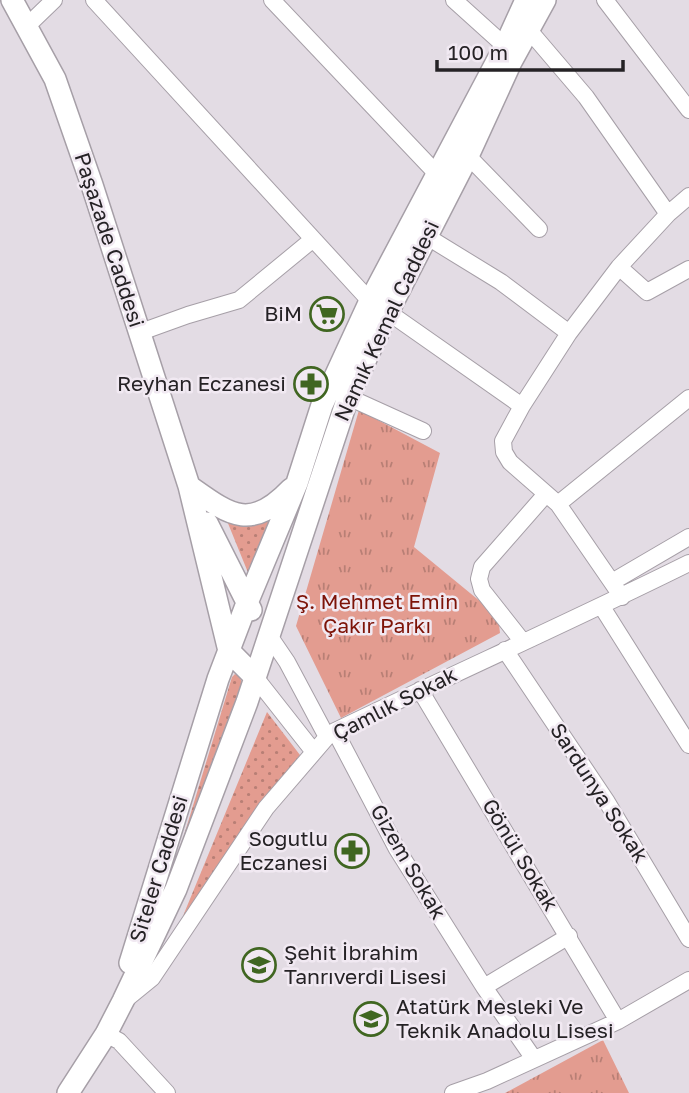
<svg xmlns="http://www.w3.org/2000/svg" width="689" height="1093" viewBox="0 0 689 1093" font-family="'Golos Text',sans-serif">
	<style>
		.grass { fill: url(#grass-dots) }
		.park { fill: url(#park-tufts) }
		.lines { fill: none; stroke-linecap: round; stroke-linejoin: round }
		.street-casing { stroke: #a69fa7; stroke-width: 18 }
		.secondary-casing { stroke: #a69fa7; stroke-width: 24 }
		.street { stroke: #fff; stroke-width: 16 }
		.secondary { stroke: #fff; stroke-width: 21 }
		.labels { text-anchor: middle; stroke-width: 5; stroke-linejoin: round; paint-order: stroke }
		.street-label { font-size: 21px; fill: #252225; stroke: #f1e9f2 }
		.poi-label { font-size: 21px; fill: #252225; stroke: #f1e9f2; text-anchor: end }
		.park-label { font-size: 21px; fill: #7d1308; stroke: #f1e9f2 }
	</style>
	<defs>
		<pattern id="grass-dots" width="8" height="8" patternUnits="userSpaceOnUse" patternTransform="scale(1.75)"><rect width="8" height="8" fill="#e39c90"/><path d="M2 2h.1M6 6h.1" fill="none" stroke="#b87f75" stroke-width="1.8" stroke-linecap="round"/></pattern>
		<pattern id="park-tufts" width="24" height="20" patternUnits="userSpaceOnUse" patternTransform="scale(1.75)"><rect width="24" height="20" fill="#e39c90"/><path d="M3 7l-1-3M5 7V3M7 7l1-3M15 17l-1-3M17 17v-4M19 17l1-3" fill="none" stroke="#b87f75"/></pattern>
	</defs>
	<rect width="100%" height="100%" fill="#e3dce4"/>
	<path class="grass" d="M225,516h50l-26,59z
		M235,674l4,2 7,15 -71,174 57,-188z
		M267,712l33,43 -117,161z"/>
	<path class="park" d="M359,410l81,43 -26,94 84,69 2,17 -159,85 -45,-92z
		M603,1040l26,53h-124z"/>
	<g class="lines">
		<g class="street-casing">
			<path id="street" d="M94,0l276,301
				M272,0l165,174
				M454,0l51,46
				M605,0l84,110
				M27,26l27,-26
				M528,29l58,68 82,117
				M468,156l71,73
				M426,236l75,46 68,51
				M619,267l28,25 42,-23
				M388,312l134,94
				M138,333l50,-18 51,-15 73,-60
				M348,397l75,34
				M558,504l131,-106
				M612,582l77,-45
				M622,597l-64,-93 -48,-42 -6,-10 -1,-11 19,-35 47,-73 50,-66 49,-53 21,-18
				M602,607l87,138
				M268,634l19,28 40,75
				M523,642l-41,-52 -3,-11 3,-12 64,-73
				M505,650l102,152 82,137
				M255,677l59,75
				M420,690l198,331
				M335,731l62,118 87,138 50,72
				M484,987l85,-51
				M125,1000l27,-22 114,-170 61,-71 8,-6c118,-57 237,-110 354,-168
				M106,1034l13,7 48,52
				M453,1093l34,-12 131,-60 71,-41"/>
		</g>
		<g class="secondary-casing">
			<path id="secondary" d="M12,0l43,79 37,106 97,301 40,165 26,26
				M189,486c41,29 61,46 102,3
				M207,523l44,87
				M130,963l88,-284 29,-76 50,-120 25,-78 48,-104 135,-255 21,-46
				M68,1093l38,-59 17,-33 53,-112 71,-187 101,-305 40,-85 80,-156 43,-94 34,-62"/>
		</g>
		<use href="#street" class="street"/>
		<use href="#secondary" class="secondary"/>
	</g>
	<defs>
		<g id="supermarket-ring" transform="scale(1.75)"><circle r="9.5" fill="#f1e9f2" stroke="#406621" stroke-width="1.5"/><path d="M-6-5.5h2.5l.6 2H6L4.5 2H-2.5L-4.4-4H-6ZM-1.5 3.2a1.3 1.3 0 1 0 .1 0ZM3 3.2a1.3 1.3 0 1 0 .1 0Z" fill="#406621"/></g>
		<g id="pharmacy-ring" transform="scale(1.75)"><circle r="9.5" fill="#f1e9f2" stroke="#406621" stroke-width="1.5"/><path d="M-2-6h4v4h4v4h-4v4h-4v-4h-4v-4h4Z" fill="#406621"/></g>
		<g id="school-ring" transform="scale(1.75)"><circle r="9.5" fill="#f1e9f2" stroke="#406621" stroke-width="1.5"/><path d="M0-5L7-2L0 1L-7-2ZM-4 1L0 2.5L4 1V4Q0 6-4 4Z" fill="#406621"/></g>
	</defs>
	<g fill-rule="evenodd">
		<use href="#supermarket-ring" x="327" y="314"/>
		<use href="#pharmacy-ring" x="311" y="384"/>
		<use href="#pharmacy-ring" x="352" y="851"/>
		<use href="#school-ring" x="259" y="965"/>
		<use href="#school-ring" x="371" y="1019"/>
	</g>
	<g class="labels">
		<g class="street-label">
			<text transform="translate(109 240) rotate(72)" y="7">Paşazade Caddesi</text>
			<text transform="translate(387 321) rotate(-65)" y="7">Namık Kemal Caddesi</text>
			<text transform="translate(395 704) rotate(-27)" y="7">Çamlık Sokak</text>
			<text transform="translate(599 793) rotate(57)" y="7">Sardunya Sokak</text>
			<text transform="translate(520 855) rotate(59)" y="7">Gönül Sokak</text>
			<text transform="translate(408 862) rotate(60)" y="7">Gizem Sokak</text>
			<text transform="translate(159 869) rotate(-73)" y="7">Siteler Caddesi</text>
		</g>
		<g class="poi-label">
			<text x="302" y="321">BiM</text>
			<text x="286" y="391">Reyhan Eczanesi</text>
			<text x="328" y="846">Sogutlu<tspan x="328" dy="24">Eczanesi</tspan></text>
			<text x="284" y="960" text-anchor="start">Şehit İbrahim<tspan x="284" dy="24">Tanrıverdi Lisesi</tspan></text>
			<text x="396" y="1014" text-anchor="start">Atatürk Mesleki Ve<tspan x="396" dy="24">Teknik Anadolu Lisesi</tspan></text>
		</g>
		<g class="park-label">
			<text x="377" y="609">Ş. Mehmet Emin<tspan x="377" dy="24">Çakır Parkı</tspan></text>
		</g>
	</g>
	<path d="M437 60v10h186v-10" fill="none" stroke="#252225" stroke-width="3.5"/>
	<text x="448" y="60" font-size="21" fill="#252225" stroke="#f1e9f2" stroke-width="5" paint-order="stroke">100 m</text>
</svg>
